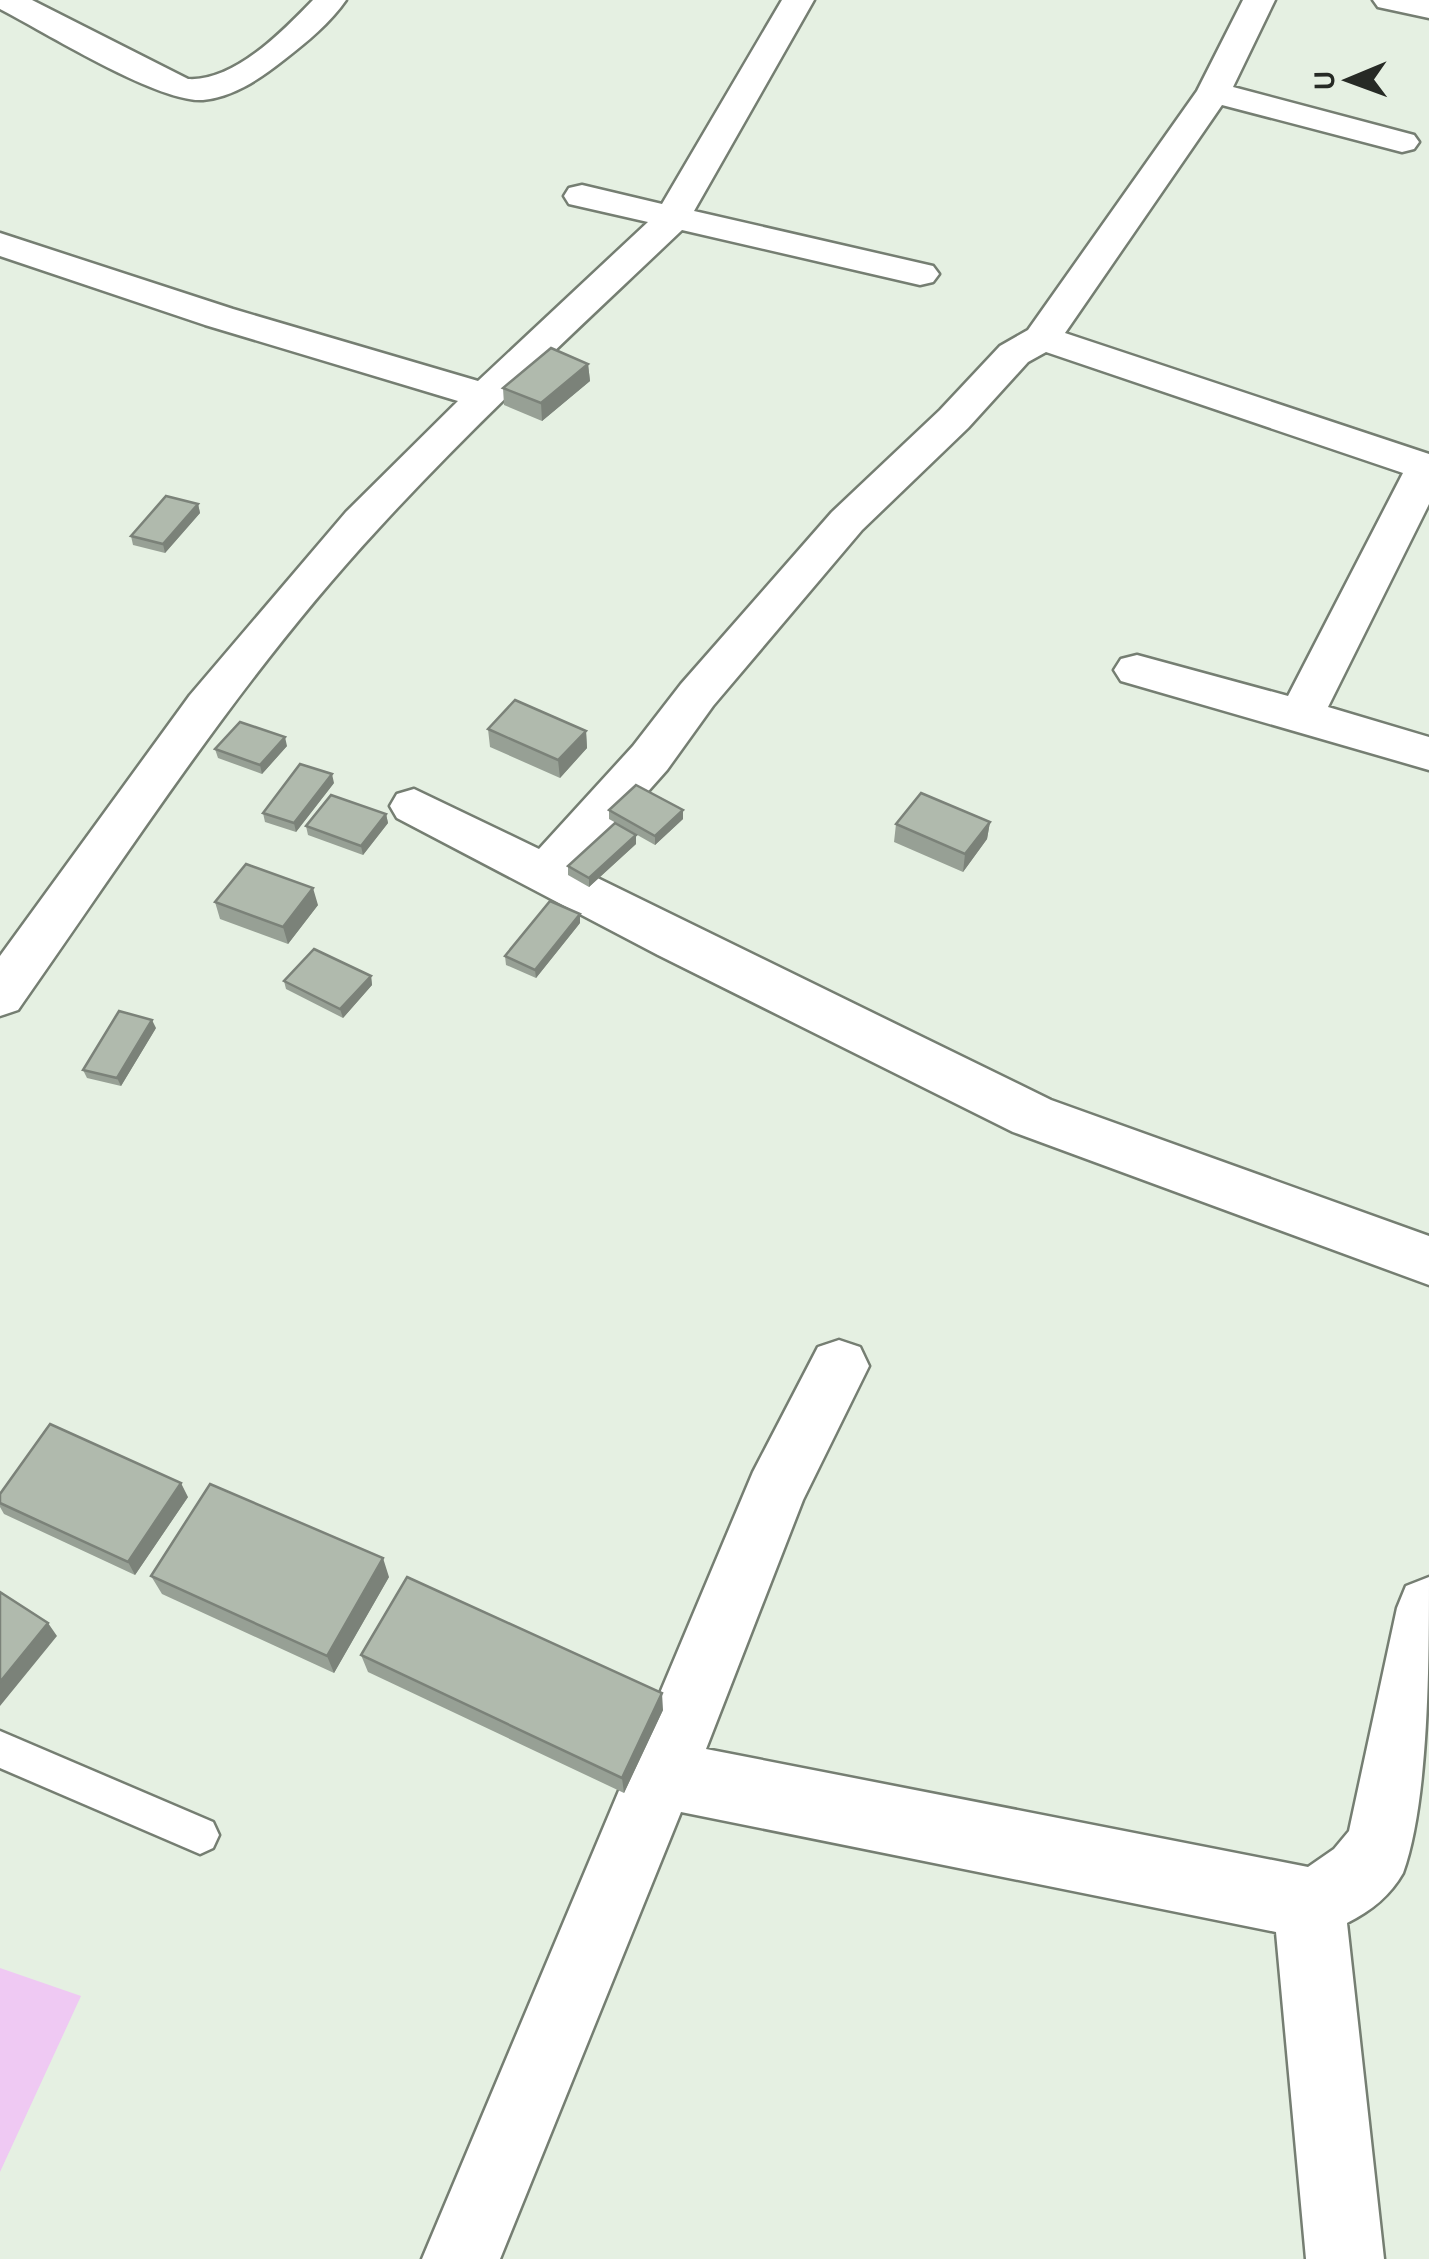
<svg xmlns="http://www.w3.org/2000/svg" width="1429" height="2259" viewBox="0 0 1429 2259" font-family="'Space Grotesk',sans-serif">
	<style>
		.green { fill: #efc9f3 }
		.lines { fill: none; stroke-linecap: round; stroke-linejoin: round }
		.lane-casing { stroke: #757e72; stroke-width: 5 }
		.street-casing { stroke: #757e72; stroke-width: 5 }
		.lane { fill: #fff; fill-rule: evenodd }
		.street { fill: #fff; fill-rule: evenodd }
		.wall { fill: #97a095 }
		.shaded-wall { fill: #7b8279 }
		.building { fill: #b0baad; stroke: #7b8279; stroke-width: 2.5 }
	</style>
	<rect width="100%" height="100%" fill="#e5f0e2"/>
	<path class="green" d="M0,1968l81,28 -81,176z"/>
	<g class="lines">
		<g class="lane-casing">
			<path id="lane" d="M0,1731l213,91 6,13 -6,13 -13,6 -200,-86z"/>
		</g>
		<g class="street-casing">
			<path id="street" d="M0,0h32l156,79c46,3 95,-48 125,-79h33c-16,23 -39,42 -61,59 -24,19 -51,38 -82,41 -45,3 -158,-68 -203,-91z
				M782,0h32l-120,211 239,55 6,8 -6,8 -13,3 -238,-55c-103,98 -208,194 -304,299 -136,147 -245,317 -360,481l-18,6v-60l190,-261 156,-183 112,-111 -253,-76 -205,-69v-23l233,76 245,72 170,-159 -79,-18 -5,-8 5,-8 13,-3 80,19z
				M1243,0h32l-42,87 181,48 5,7 -5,7 -12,3 -180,-47 -157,228 364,121v50l-101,203 101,30v33l-308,-89 -7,-11 7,-11 16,-4 151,41 115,-223 -357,-121 -18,10 -60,66 -106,102 -149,176 -46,64 -88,99 472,231 378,136v49l-416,-153 -355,-177 -261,-137 -7,-12 7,-12 17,-5 125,60 94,-103 48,-62 151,-172 108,-102 60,-64 28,-16 169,-239z
				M1373,0h56v18l-51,-11z
				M839,1340l21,7 9,19 -66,134 -97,249 602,118 26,-18 15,-18 48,-223 9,-22 23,-9c0,83 0,224 -26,296 -13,23 -32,38 -56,50l37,336h-78l-30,-327 -595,-120 -181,447h-78l331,-787 65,-125z"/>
		</g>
		<use href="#lane" class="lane"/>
		<use href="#street" class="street"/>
	</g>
	<path class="wall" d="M588,364l2,17 -48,40 -38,-16 -1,-17z
		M198,504l2,9 -35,40 -32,-8 -2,-9z
		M488,729l98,2 1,17 -27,30 -70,-31z
		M287,746l-25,28 -44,-16 -3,-9z
		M334,783l-38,49 -31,-10 -2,-9z
		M609,810h74v9l-28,26 -46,-26z
		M386,814l2,9 -25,32 -55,-20 -2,-9z
		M990,822l-3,17 -24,33 -69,-30 2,-18z
		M636,835v9l-47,43 -21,-12v-9z
		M215,902l103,3 -30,39 -68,-25z
		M580,923l-44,55 -30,-13 -1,-9z
		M371,976l1,9 -29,33 -57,-29 -2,-8z
		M156,1028l-35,58 -34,-8 -4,-8z
		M0,1494l188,3 -53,78 -131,-61 -4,-7z
		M151,1576l238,1 -55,96 -172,-79z
		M361,1655l302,55 -39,83 -256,-121z"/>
	<path class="shaded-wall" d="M588,364l2,17 -48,40 -1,-18z
		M198,504l2,9 -35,40 -2,-9z
		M586,731l1,17 -27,30 -2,-18z
		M285,737l2,9 -25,28 -2,-9z
		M332,774l2,9 -38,49 -2,-9z
		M683,810v9l-28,26v-9z
		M386,814l2,9 -25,32 -2,-9z
		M990,822l-3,17 -24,33 2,-18z
		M636,835v9l-47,43v-9z
		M313,888l5,17 -30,39 -5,-17z
		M580,914v9l-44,55 -1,-8z
		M371,976l1,9 -29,33 -3,-9z
		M152,1020l4,8 -35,58 -4,-8z
		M181,1483l7,14 -53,78 -7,-13z
		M383,1558l6,19 -55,96 -7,-17z
		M48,1623l9,13 -57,70v-24z
		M662,1693l1,17 -39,83 -2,-15z"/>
	<path class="building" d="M551,348l37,16 -47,39 -38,-15z
		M166,496l32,8 -35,40 -32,-8z
		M515,700l71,31 -28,29 -70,-31z
		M240,722l45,15 -25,28 -45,-16z
		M300,764l32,10 -38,49 -31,-10z
		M636,785l47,25 -28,26 -46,-26z
		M921,793l69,29 -25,32 -69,-30z
		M331,795l55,19 -25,32 -55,-20z
		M615,823l21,12 -47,43 -21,-12z
		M246,864l67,24 -30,39 -68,-25z
		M550,901l30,13 -45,56 -30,-14z
		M314,949l57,27 -31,33 -56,-28z
		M119,1011l33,9 -35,58 -34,-8z
		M50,1424l131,59 -53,79 -128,-59v-9z
		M210,1484l173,74 -56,98 -176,-80z
		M407,1577l255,116 -40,85 -261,-123z
		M0,1592l48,31 -48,59z"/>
	<g transform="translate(1349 80) rotate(269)" stroke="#e5f0e2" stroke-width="8" paint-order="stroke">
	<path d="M0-8L18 38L0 25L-18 38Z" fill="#262a25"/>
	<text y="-15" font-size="28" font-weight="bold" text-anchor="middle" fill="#262a25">U</text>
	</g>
</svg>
